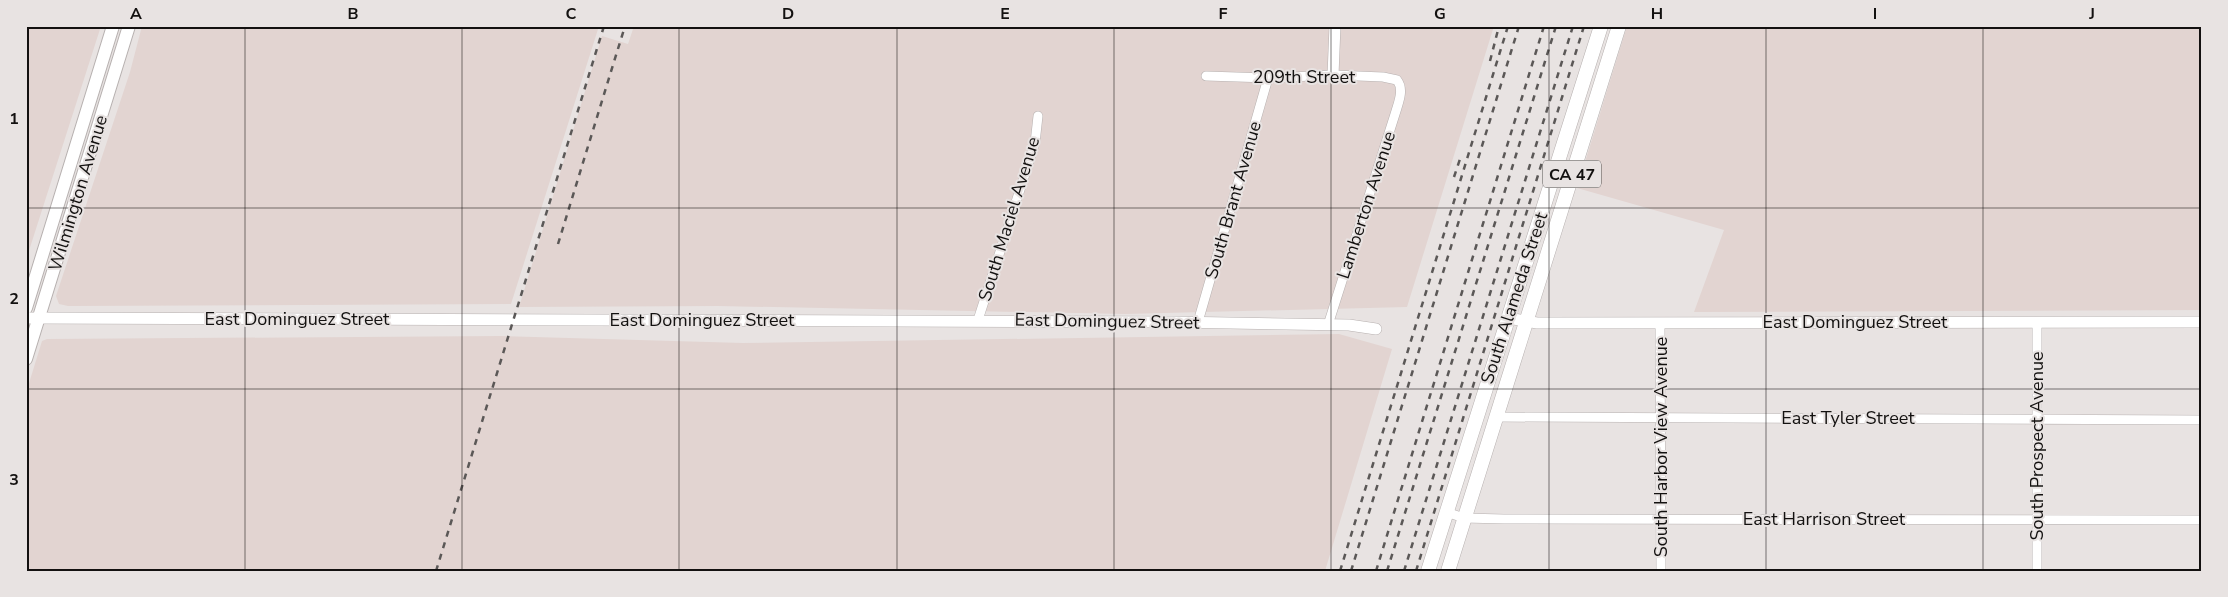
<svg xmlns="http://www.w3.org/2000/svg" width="2228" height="597" viewBox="0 0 2228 597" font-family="'Nunito Sans',sans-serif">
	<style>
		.built { fill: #e2d4d1 }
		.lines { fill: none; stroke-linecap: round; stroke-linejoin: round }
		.minor-casing { stroke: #b7b1b0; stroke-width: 10 }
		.tertiary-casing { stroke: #b7b1b0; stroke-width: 12 }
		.secondary-casing { stroke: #b7b1b0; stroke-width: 14 }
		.primary-casing { stroke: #b7b1b0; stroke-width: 15 }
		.minor { stroke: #fff; stroke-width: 9 }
		.tertiary { stroke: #fff; stroke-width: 11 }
		.secondary { stroke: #fff; stroke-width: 12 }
		.primary { stroke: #fff; stroke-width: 14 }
		.rail { stroke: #5b5857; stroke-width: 2.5; stroke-dasharray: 6 6; stroke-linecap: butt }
		.grid { fill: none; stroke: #131110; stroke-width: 1; stroke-opacity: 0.55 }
		.labels { text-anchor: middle; stroke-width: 4; stroke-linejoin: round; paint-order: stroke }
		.shield { fill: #e8e3e2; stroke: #53504f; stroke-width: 1 }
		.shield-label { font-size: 16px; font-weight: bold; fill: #131110 }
		.street-label { font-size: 18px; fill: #131110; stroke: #e8e3e2 }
		.neatline { fill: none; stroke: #131110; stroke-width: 2 }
		.grid-label { font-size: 16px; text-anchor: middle; font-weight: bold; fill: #131110 }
	</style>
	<rect width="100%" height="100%" fill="#e8e3e2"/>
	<path class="built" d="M26,26h75l-75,234z
		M142,26h457l-88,278 -443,2 -9,-2 -3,-8 74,-224z
		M634,26h860l-87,281 -282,7 -407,-8 -199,1 83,-271 26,8z
		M1627,26h575v284l-508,2 30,-82 -147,-42z
		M1339,334l53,15 -67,222h-1299v-178l16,-52 5,-2 454,-3 242,7z"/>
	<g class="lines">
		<g class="minor-casing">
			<path id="minor" d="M1206,76l62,2 65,-3 50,2 14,3c7,9 2,21 -1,31l-68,214
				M978,320l57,-177 3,-27
				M1198,322l70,-244
				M2037,322v249
				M1660,323l1,248
				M1495,417l707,3
				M1446,512l18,6 40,1 698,1"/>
		</g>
		<g class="tertiary-casing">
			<path id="tertiary" d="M1333,75l2,-49
				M26,318l1147,4 176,3 27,4
				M1508,318l29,5 665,-1"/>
		</g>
		<g class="secondary-casing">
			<path id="secondary" d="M26,308l87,-282
				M26,359l103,-333"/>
		</g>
		<g class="primary-casing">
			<path id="primary" d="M1428,571l173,-545
				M1448,571l171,-545"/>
		</g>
		<use href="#minor" class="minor"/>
		<use href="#tertiary" class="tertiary"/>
		<use href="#secondary" class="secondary"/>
		<use href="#primary" class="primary"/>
		<path class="rail" d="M1490,61l9,-35
			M1454,177l7,-21
			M558,244l67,-218
			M436,571l168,-545
			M1340,571l168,-545
			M1351,571l168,-545
			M1376,571l168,-545
			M1387,571l169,-545
			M1404,571l169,-545
			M1416,571l168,-545"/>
	</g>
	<path class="grid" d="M245,26v545M462,26v545M679,26v545M897,26v545M1114,26v545M1331,26v545M1549,26v545M1766,26v545M1983,26v545M26,208h2176M26,389h2176"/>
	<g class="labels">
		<rect class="shield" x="1543" y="160.5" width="58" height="27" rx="4"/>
		<g class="shield-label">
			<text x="1572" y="180">CA 47</text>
		</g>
		<g class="street-label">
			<text x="1304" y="83">209th Street</text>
			<text transform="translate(78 193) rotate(-73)" y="6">Wilmington Avenue</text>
			<text transform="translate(1233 200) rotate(-74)" y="6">South Brant Avenue</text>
			<text transform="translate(1366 205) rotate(-72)" y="6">Lamberton Avenue</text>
			<text transform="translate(1009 219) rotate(-73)" y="6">South Maciel Avenue</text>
			<text transform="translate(1514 298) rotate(-72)" y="6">South Alameda Street</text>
			<text x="297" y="325">East Dominguez Street</text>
			<text x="702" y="326">East Dominguez Street</text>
			<text transform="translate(1107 321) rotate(1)" y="6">East Dominguez Street</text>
			<text x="1855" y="328">East Dominguez Street</text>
			<text x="1848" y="424">East Tyler Street</text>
			<text transform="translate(2037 446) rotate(-90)" y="6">South Prospect Avenue</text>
			<text transform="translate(1661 447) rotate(-90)" y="6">South Harbor View Avenue</text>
			<text x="1824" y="525">East Harrison Street</text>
		</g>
	</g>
	<rect width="2228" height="597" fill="none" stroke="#e8e3e2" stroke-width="55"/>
	<rect x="28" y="28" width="2172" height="542" class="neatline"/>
	<g class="grid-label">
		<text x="136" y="19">A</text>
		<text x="353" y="19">B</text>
		<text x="571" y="19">C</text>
		<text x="788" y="19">D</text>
		<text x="1005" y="19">E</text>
		<text x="1223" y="19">F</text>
		<text x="1440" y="19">G</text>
		<text x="1657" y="19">H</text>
		<text x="1875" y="19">I</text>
		<text x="2092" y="19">J</text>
		<text x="14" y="124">1</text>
		<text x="14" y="304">2</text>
		<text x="14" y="485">3</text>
	</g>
</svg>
